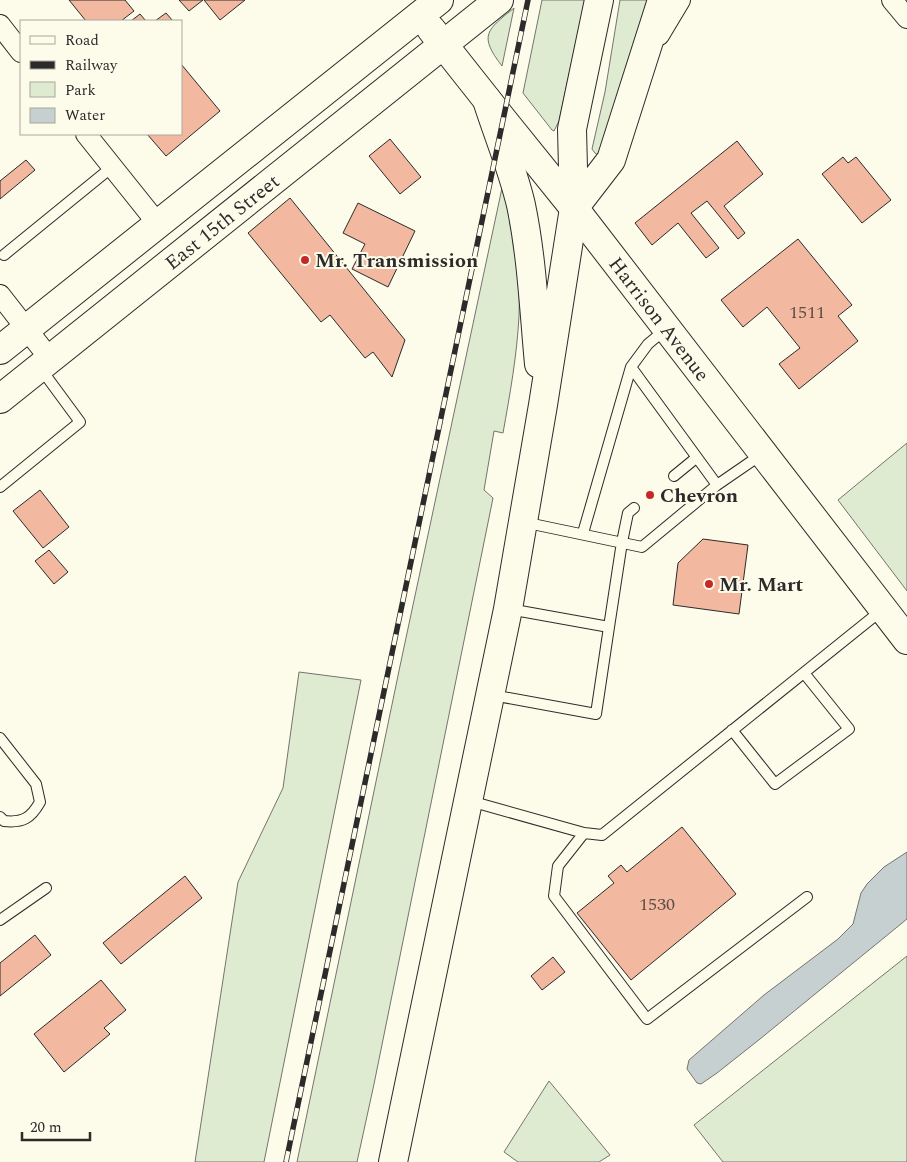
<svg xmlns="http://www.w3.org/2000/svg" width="907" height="1162" viewBox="0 0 907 1162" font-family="Spectral,serif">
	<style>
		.green { fill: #deebd1; stroke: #74746e }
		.water { fill: #c7d0d0; stroke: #74746e }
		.building { fill: #f2b8a0; stroke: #2b2b2b }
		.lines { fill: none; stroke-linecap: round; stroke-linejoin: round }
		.service-casing { stroke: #2b2b2b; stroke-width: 12 }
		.minor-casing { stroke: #2b2b2b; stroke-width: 22 }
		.secondary-casing { stroke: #2b2b2b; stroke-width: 30 }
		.primary-casing { stroke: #2b2b2b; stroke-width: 30 }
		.trunk-casing { stroke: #2b2b2b; stroke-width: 30 }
		.service { stroke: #fdfbea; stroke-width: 10 }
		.minor { stroke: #fdfbea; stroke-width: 20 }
		.secondary { stroke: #fdfbea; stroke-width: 28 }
		.primary { stroke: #fdfbea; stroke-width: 28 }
		.trunk { stroke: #fdfbea; stroke-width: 28 }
		.rail-casing { stroke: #2b2b2b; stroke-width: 5.5 }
		.rail { stroke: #fdfbea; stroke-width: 4; stroke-dasharray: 11; stroke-linecap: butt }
		.poi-dot { fill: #c62828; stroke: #fdfbea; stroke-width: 2 }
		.labels { text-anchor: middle; stroke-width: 4; stroke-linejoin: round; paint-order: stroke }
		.number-label { font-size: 18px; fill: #5d4e48 }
		.street-label { font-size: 20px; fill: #2b2b2b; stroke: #fdfbea }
		.poi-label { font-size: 20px; font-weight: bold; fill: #2b2b2b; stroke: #fdfbea; text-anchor: start }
	</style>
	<rect width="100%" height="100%" fill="#fdfbea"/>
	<path class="green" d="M542,0h43l-26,121 -5,10 -2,-1 -29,-37z
		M620,0h32l-53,156 -4,-3 -3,-4 13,-57z
		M514,8l-12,58c-24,-31 -15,-36 12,-58z
		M502,188c12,39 19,87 17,128 -2,39 -9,78 -16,117l-9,-2 -10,59 9,8 -119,586 -17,78h-60l103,-496z
		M907,443v148l-69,-91z
		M299,672l62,8 -97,482h-69l43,-280 45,-94z
		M907,956v206h-184l-29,-37z
		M549,1081l61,74 -11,7h-81l-14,-10z"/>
	<path class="water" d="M907,852v67l-147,120 -43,34 -16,11 -4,-1 -10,-14 2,-9 75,-65 74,-56 15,-15 8,-31 6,-9 17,-17z"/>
	<path class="building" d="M69,0h56l9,11 -13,10h-35z
		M179,0h24l-14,11z
		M204,0h41l-25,20z
		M166,13l7,8h-18z
		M140,14l6,7h-15z
		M181,64l39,47 -54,45 -19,-22h34z
		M390,139l31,38 -21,17 -31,-38z
		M737,141l26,33 -39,32 21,27 -7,6 -31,-38 -16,12 28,35 -13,10 -28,-35 -26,22 -17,-22z
		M843,157l5,6 8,-6 35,43 -29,23 -40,-49z
		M26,160l9,10 -35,29v-18z
		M290,198l115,142 -13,37 -19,-25 -8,6 -35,-43 -9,7 -73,-89z
		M358,203l57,28 -27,56 -36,-18 13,-25 -22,-11z
		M798,239l54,66 -14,11 20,25 -59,48 -20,-25 21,-16 -33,-41 -24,20 -22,-27z
		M40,490l29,37 -26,21 -30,-37z
		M703,539l45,6 -9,69 -66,-9 5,-42z
		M49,550l19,22 -14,12 -19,-23z
		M682,827l54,67 -105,86 -54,-67 37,-30 -6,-7 13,-11 6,7z
		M185,876l17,22 -81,66 -18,-21z
		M35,935l16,20 -51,41v-33z
		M553,957l12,15 -23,18 -11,-14z
		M101,980l25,30 -22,18 6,6 -46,38 -30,-38z"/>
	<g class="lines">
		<g class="service-casing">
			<path id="service" d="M4,255l108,-88
				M666,329l-18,15 -17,23 86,118
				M674,476l22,-18
				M0,487l80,-65 -39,-53
				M523,522l119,25 75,-62 45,-31
				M583,533l48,-166
				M509,609l100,18 13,-85 6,-29 6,-5
				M492,695l104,19 13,-87
				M732,730l43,54 74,-55 -45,-56
				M0,738l36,46 4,18c-9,16 -17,21 -36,19l-4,-4
				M470,801l114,32 -26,33 -4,30 93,123 160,-122
				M584,833l18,2 280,-225
				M0,920l46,-32"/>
		</g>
		<g class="minor-casing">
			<path id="minor" d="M892,0l15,18
				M0,25l21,27
				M659,35l21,-35
				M86,134l72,90
				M0,295l50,64"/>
		</g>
		<g class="secondary-casing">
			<g id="secondary">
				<path id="s1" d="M574,208l333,432"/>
			</g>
		</g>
		<g class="primary-casing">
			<g id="primary">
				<path d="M431,29l72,91 71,88"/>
				<path d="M0,350l439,-350"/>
				<path id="s2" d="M0,399l499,-399"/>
			</g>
		</g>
		<g class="trunk-casing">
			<path id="trunk" d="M487,100c11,35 26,70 34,105 11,53 13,106 18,159
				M574,208l37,-48 51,-160
				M393,1162l115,-553 35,-204 31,-197 -2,-79 27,-129"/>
		</g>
		<use href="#service" class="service"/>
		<use href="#minor" class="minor"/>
		<use href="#secondary" class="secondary"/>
		<use href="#primary" class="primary"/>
		<use href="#trunk" class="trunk"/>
		<g class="rail-casing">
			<path id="rail" d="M286,1162l242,-1162"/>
		</g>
		<use href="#rail" class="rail"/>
	</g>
	<g class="poi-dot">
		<circle cx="305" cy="260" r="5"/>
		<circle cx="650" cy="495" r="5"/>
		<circle cx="709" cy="584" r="5"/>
	</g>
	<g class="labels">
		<g class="number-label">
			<text x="807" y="318">1511</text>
			<text x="657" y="910">1530</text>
		</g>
		<g class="street-label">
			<text dy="7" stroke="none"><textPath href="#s2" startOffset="284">East 15th Street</textPath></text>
			<text dy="7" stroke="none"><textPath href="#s1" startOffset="140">Harrison Avenue</textPath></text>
		</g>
		<g class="poi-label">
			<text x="315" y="267">Mr. Transmission</text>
			<text x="660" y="502">Chevron</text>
			<text x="719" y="591">Mr. Mart</text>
		</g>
	</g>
	<rect x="20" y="20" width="162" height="115" fill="#fdfbea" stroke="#a9a89e"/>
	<rect x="30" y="36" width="25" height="8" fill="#fdfbea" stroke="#a9a89e"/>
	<text x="65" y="45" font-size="15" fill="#2b2b2b">Road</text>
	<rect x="30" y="61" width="25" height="8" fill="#2b2b2b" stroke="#a9a89e"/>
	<text x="65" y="70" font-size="15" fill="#2b2b2b">Railway</text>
	<rect x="30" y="82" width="25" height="15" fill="#deebd1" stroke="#a9a89e"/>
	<text x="65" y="95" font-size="15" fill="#2b2b2b">Park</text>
	<rect x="30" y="108" width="25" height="15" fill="#c7d0d0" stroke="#a9a89e"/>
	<text x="65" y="120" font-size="15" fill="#2b2b2b">Water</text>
	<path d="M22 1132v8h68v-8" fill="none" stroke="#2b2b2b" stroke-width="2.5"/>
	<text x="30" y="1132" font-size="15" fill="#2b2b2b" stroke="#fdfbea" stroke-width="4" paint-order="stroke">20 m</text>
</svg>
